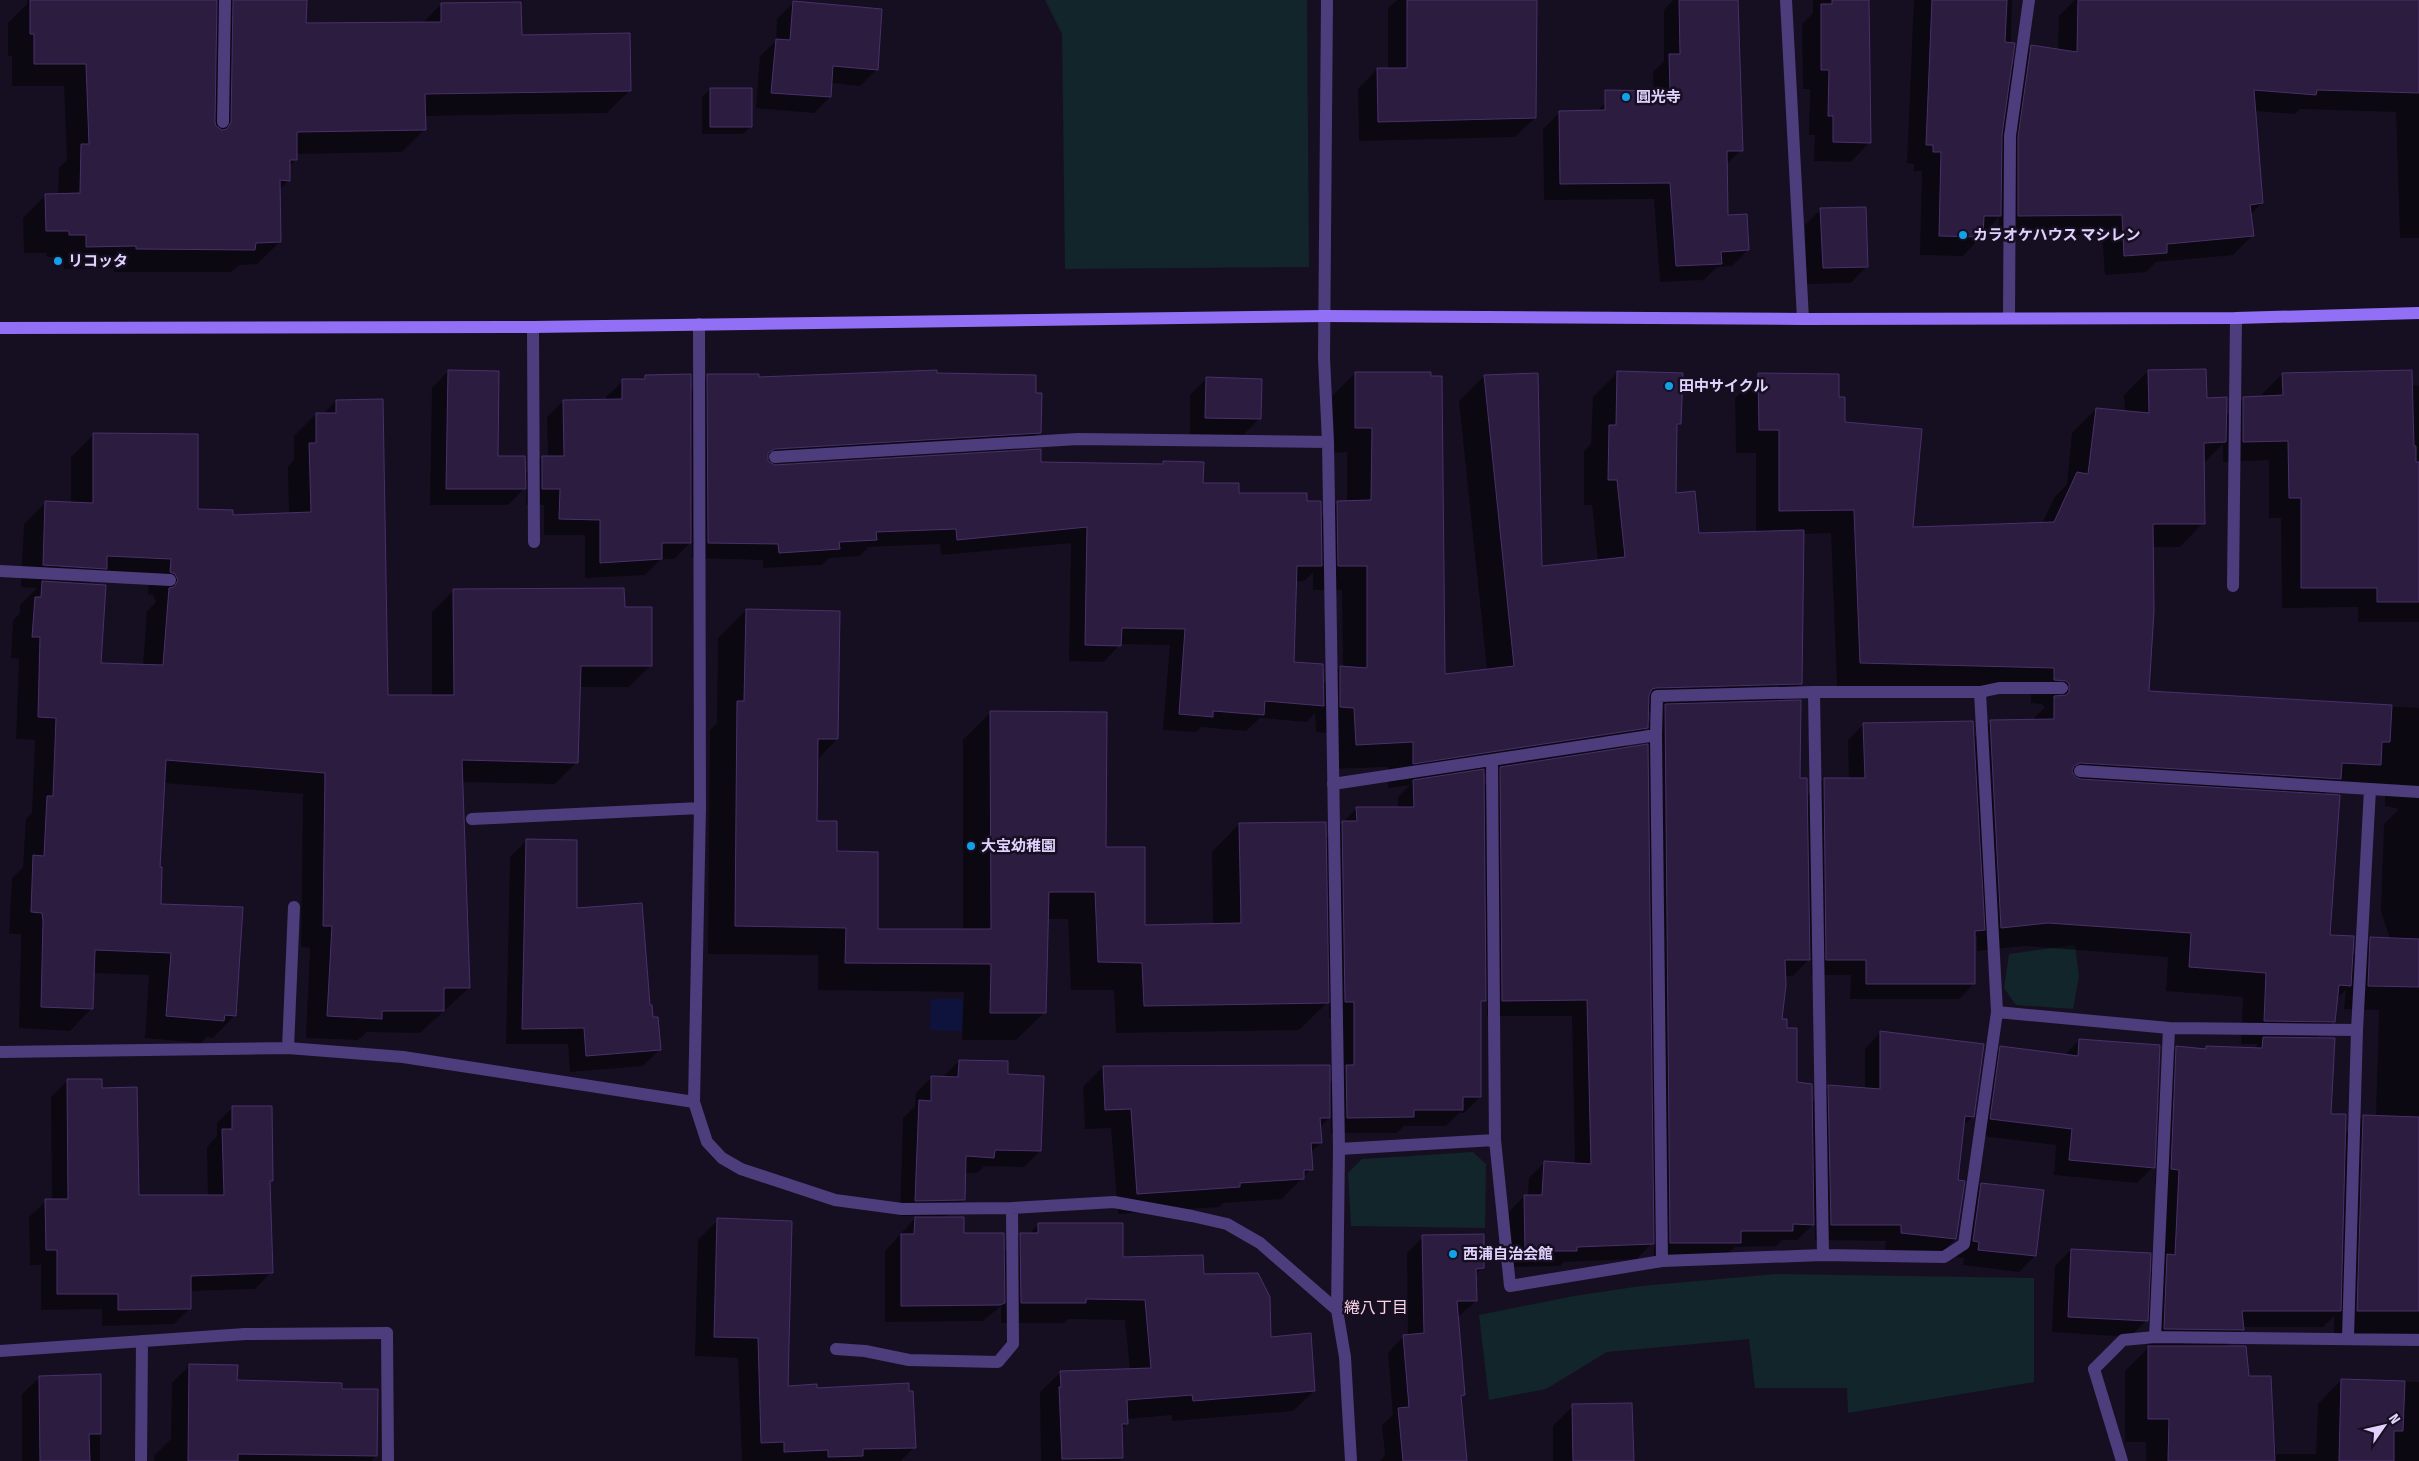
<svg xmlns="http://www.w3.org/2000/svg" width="2419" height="1461" viewBox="0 0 2419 1461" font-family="'Fira Sans Condensed','Noto Sans JP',sans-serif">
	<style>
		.green { fill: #12252a }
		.water { fill: #0d133c }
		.shadow { fill: #0007; fill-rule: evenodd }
		.building { fill: #2c1c40; stroke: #49306b }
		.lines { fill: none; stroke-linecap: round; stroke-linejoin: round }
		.lane { stroke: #4e3d7c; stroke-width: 12 }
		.street { stroke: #4e3d7c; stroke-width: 12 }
		.secondary { stroke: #9270f5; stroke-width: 12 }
		.poi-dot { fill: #11a1e9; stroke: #160f21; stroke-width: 2 }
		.labels { text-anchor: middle; stroke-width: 5; stroke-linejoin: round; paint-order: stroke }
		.poi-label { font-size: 15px; font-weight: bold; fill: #e0d2fc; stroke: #160f21; text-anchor: start }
		.neighbourhood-label { font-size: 16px; fill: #fcd4e4; stroke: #160f21 }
	</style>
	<rect width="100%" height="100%" fill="#160f21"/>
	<path class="green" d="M1045,0h262l2,267 -244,2 -3,-235z
		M2075,945l4,31 -6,33 -57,-4 -12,-17 5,-34z
		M1473,1152l13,12 -1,64 -134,-2 -3,-53 14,-14z
		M1776,1274l258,4v104l-186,31 -1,-25h-92l-6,-49 -142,13 -61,37 -57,11 -10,-85 95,-19 67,-10z"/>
	<path class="water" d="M931,999h32l-1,32 -32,-1z"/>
	<path class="shadow" d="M27,0h278v24l118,-1 18,-19 80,32 108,55 -22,22 -183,3v14l-22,22 -106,2v6l-7,6v14l-10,10 1,52 -23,22 -18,1 -8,7h-117v-4l-50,1 -1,-12h-16l-1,-4h-22l-1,-35 23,-23h12l1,-27 8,-8 -3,-74h-52v-30h-4v-33l19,-19z
		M1397,0h138v118l-20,19 -156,4 -1,-52 19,-20h11v-61z
		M1673,0h64l4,150 -15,15 1,51 21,34 -16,16 -15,1 -13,13 -44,2 -6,-83 -110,1 -1,-71 16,-16 41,-1v-4l16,-16h38l-1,-20 11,-11v-51z
		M1813,0h55l2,142 -19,20 -37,-1 1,-26h-6l1,-46h-7l-1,-65 11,-11z
		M1914,0h98l-2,68 21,-21 27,3 1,-34 16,-16h344v238h-19l-4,-126 -96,-3 -5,5 -41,-3 8,92 -12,12 2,21 -19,19 -77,7 -10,10 -41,3 -3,-40h-103v-18l-36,39 -43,-1 2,-84h-8v-7l-7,-1z
		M793,3l83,67 -16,16 -29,-3 -1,14 -16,16 -58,-5 4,-52 16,-15 1,-22z
		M710,89l41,37 -8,8h-41v-37z
		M1821,209l46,57 -16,17 -44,1 -2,-59z
		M448,371l48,86 28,18 18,-18 6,1 -1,-41 16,-16h43v-4l17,-16h18l5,-5 44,17 18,-18 50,3 178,-4 98,20 6,38 -16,17 -256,15 7,2 265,-3 120,2 3,-3 39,22 36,10 67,8 15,18 18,-18h9v-50l-17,1v-55l25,-25h75l14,303 43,-6 -28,-269 25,-25 57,191 57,-6 -6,-56h-8v-54l7,-7 2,-47 25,-25 62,52 -4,4 -1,67 23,39 58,-1v-80h-20l-1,-55 24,-23 79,23 6,25 68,105 130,-4 12,-26 13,-14 5,-51 24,-24 29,3 -1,-17 24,-24 57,29 21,16 18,-18 18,-1v-3l20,-20 137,12v236h-61v-15l-76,1 -1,-90h-12v-58l-46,2v-18l-20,20v59l-23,24h-28l-5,145 272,16v625l-85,2v-19l-11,11h-81l1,2 -18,18 23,31 25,62h2l1,14h40l2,-50 23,-24 78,2v79h-273v-19h-21v-71l26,-26h-3l3,-73 8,-8 4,-78 -8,-1 6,-121 16,-16 27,2 3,-3 46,2 5,-5h-17l2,-47 -77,-6 2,-34 -144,-11 -47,5v-15l-3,3v45l-15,15h-109l1,-24h-40v-18l-18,19h-9l-3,44 15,64 15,20 18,-18 36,3v-40l16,-17 92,84 -10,10 -7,55 -1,58 -16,16 -54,-6 1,-8 -71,-1v-17l-18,17h-15l-6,6 -41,1 -12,11 -69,1v-18l-17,18 -73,3 -4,4 -50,1 -1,-55 15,-16h4l1,-18 16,-16 30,2 -3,-148h-85v-18l-8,7 1,92 -16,16h-5l-13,13h-42l-7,7h-66v-17l-11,11 1,16 -11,10 1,16 -29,30 -59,4 -4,4 -101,7 -7,-86 -26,1 -2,-42 20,-20 226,17 9,-9v-57h-9v-17l-30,29 -183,3 -2,-43h-43l-3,-71h-21l-3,94 -28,27h-54l2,-48 -146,-2v-35l-110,-1 2,-224 7,-7 1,-85 28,-28 91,129 -20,21 -1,62 19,31 42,77 86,1v-191l28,-28 114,136 39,78 69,-1 -1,-73 27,-28 86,16 32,-32h41v-11l12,-12 -22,3v-21l-57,2 -2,-36 -13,-1 -1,-19 -8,9 -47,-4 -14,13 -45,-4 -5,5 -33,-2 7,-85 -50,-1 -16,18 -35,-1 2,-118 -130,12 -1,-11 -72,3 -8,9 -31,2 -7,7 -59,3v-8l-71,-2v-17l-18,18h-13l-16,16 -60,3v-43h-41v-30h-18v-18l-18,18h-78l2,-117zM1831,533l6,153 194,5v12l11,1 3,3 -14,14 -41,1 -17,17 -110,-14 -15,15 1,39h-25l-18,18 -7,-18 -17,-77 18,-18 3,-150zM1313,573v17h29l1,77h-3l-18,18 -29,-22 2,-81 9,-1zM1647,712h12l-12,12zM1649,725l1,120h-2l-23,-96zM1497,772l-14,14v-12zM2331,787l54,3v16l14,3 -15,15 -3,87 9,28 -19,-1 -19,19 -23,-20 -6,-142zM2346,990l-2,19 35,1 -3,107 -13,-1 -18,19 -15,-20 -14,-76 18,-18 2,-22z
		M1207,378l53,40 -17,17 -53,-1v-39z
		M336,401l51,296 45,-1v-84l22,-22 169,18 28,57 -22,22h-50l-2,75 -22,22 -93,-2 7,206 -49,45 -53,-1 -9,8 -52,-2 4,-90 -9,-1 2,-153 -139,-11 -5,85 1,37 75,110 -22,23 -7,-1 -5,6 -56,-5 4,-63 -56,-2 -1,35 -22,23 -51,-3 2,-84v-10h-12l3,-56 11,-11 3,-48 6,-6 3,-73 -19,-1 3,-80 -8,-1 2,-38 7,-6v-9l17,-17 -16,-1 3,-63 22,-22 25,1v-46l23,-23 103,76 35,6 57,-2 -1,-47 6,-7v-24l22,-22h7zM95,578l54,3 -1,13 5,1 3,7 -9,9 -4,55 -43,-1 -12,-80z
		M526,841l123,165 10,44 -16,16 -73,6 -2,-28h-62l4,-187z
		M2079,1040l74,127 -16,16 -83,-8 2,-30 -82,-10 11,-71 16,-16 63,8z
		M959,1061l48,15 33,75 -16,16 -40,-1 -7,7h-13v27l-19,18 18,16 40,18 18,-18h8l10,-10 83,34 80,17 68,63 44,53 -21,20 -121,10v-6l-45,4v5l-6,5 1,28 -2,4h-79l-1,-69 21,-20 69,-2 -5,-50 -57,-1 -4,4h-63v-17l-18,15 -98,1v-71l32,-35h-17l3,-98 12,-12 1,-13 16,-16h11z
		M68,1080l33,9 37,107h70l-1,-49 10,-11v-13l16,-16 39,73 -3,3 2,89 -16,17 -65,2v17l-16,16 -72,2v-17l-61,1v-45h-11l-1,-48 17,-16h6l-1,-104z
		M1981,1184l54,72 -16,16 -56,-7 1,-7 -7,-1 8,-57z
		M718,1220l68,167 30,2 98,58 -13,14h-159l-4,-103 -43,-2 3,-116z
		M1423,1237l60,31 -8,7 1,26 -18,16 6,78 -4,4 6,62h-86l5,-6 -3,-30 11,-10 -5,-62 16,-17h4l-1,-83z
		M2071,1250l75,71 -16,16 -78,-5 3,-66z
		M189,1366l47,15 105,9 35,66 -5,5h-217v-5l17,-17 1,-56z
		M100,1376v85h-78v-67l18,-17z
		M1573,1406l59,55h-79v-35z"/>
	<path class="building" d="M30,0h187l-2,122 1,4 6,4 5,-1 4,-7 2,-122h74l-1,23 135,-1v-19l80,-1 1,33 108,-2 1,58 -206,3 1,36 -129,2v28h-7v21l-10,-1 1,62 -25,1 -1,7 -119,-1v-3l-50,1v-12h-17v-4h-23l-1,-37 35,-1 1,-49h8l-3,-80h-52v-30h-4z
		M1407,0h130l-1,118 -158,4 -1,-54h30z
		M1679,0h59l5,151h-16l1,64 19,-1 2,36 -28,2 1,12 -46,2 -6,-83 -110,1 -1,-73 46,-1v-20l65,1 -1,-37h11z
		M1832,0h37l2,143 -38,-1v-26h-5l1,-46h-8v-66h11z
		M1932,0h75l-2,42 10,1 -13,92 -1,81h-17l-1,21 -44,-1 2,-84h-8v-7h-7z
		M2078,0h341v93l-102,-3 -1,5 -62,-5 9,113 -13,2 4,31 -87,8v9l-43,3 -2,-41 -104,1v-79l13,-92 46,7z
		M793,1l89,8 -4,61 -45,-4 -2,31 -60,-4 5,-54 14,1z
		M710,88h42v39h-42z
		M1866,207l2,60 -45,1 -3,-60z
		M2206,369l1,29 20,-1 -1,45 -22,1 1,81h-52l1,87 -5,80 243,14 -2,37h-8l-1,23 -39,-2 -1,16 -261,-16 -6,3 -2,5 3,6 5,2 260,16 -10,140 24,1 -3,50 -12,-1 -4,37 -71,-1 2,-48 -77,-6 2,-34 -143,-10 -47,5 -11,-208 64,-1v-23l12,-1 3,-3v-8l-3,-3 -12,-1v-12l-194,-5 -6,-153 -75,1v-81h-20l-1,-57 81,1v23h6v25l77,7 -9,98 141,-5 23,-50 11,2 8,-66 53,5 -1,-43z
		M448,370l51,1 -1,85h27l1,33h-80z
		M937,370v3l99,2v18h6l-1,40 -266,16 -7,4v8l7,4 266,-16v13l122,2v-3l41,1 -1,21h36v10h68v8h14l1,65h-25l-3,96 29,2 1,42 -59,-5 -1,14 -51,-4v6l-34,-3 6,-85 -63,-1 -1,18 -36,-1 2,-118 -130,13 -1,-11 -80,3 1,8 -38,2 1,7 -61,4 -1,-9 -70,-1 -1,-169h52v3z
		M2412,370l2,76h2v16h3v140h-42v-14h-76v-90h-12l-1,-57 -45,1v-45l40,-2 -1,-22z
		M1617,371l66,2 -2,51h-4l-1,69 19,-2 4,42 105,-3 -2,154 -146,4 -4,1 -3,6 -1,33 -235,36v-22l-57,3 -2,-37 -14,-1v-41l27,2v-102h-29l-1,-65 34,-1 1,-72h-17v-56h76v4h11l3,298 69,-8 -30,-291 54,-2 4,193 83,-9 -8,-77h-9l1,-55h7z
		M691,374v169h-29v16l-62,4v-43l-41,-1 1,-30h-18v-33h22l-1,-56 59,-1v-20h23v-4z
		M1206,377l56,2 -1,40 -56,-1z
		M383,399l5,296h66l-1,-106 171,-1 1,19h27v59h-71l-3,97 -116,-3 8,228h-26v23h-62v8l-55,-3 5,-90h-9l2,-153 -159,-13 -6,107h2l-1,37 82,3 -7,109 -11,-1 -1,6 -58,-5 5,-63 -76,-3 -2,59 -52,-2 2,-86 -1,-8 -11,-1 2,-57 11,1 3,-60h6l3,-78 -18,-1 2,-80h-8l3,-40h6l1,-16 64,4 -5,78 62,2 6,-77 5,-1 4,-7 -3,-6 -5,-2 1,-13 -64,-3v13l-64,-4 2,-64 48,2v-70l105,1v75l35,1v5l78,-3 -2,-69h7v-30h20v-13z
		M746,609l94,2 -2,128h-20l-1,82h20v30l41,1v77h113l-1,-218 117,1 -1,135h39v78l96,-2 -2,-100 87,-1 3,181 -185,3 -2,-43 -44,-1 -3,-70h-46l-3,121h-56l1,-49 -146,-1 1,-35 -111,-2 2,-225h7z
		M1801,700l-1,78h7l3,182h-25l1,25 -4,34h5v9h10v54l15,2 2,141 -21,-1v7h-52v12h-71l-5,-539z
		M1973,721l12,209 -10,1v53h-109v-24h-40l-2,-182h41l-2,-55z
		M1648,744l6,500 -77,3v4h-52l-1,-56h18l2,-34 47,3 -4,-164 -85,1 -2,-234z
		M1484,769l2,232h-5v96h-18v13h-49v7l-67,1 -1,-53h8v-63h-9l-3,-181h15l-1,-14h58l-1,-27z
		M526,839l51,1v68l65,-5 8,102h2l1,12h5l3,33 -75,6 -2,-28 -62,1z
		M2370,937l49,2v48l-51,-1z
		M1880,1031l104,13 -10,73 -9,-1 -7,64 7,1 -9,58 -55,-6v-8h-70l-3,-140 52,4z
		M2263,1037l72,1 -4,76h15l-5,197h-99l2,19 -80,-1 3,-75 8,1 4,-85 -8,-1 5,-123 30,3v-3l56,2z
		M2079,1039l81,6 -5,123 -86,-8 3,-31 -82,-10 10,-73 78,10z
		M959,1060l49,1v13l36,2 -3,75 -46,-1 -1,8 -28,-2 -1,44 -50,1 4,-101 12,1v-25l27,1z
		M1330,1065v53h-10l2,25h-11l2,27h-9v9l-64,4v4l-103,7 -6,-85 -26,1 -2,-44z
		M67,1079h35v9l35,-1 2,108h85l-2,-66h10v-23h40l1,75h-3l3,92 -82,3v33l-73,1v-16h-61v-44h-11l-1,-51h23z
		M2363,1115l56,2v194h-62z
		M1981,1183l63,7 -8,66 -58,-6 1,-8 -6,-1z
		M915,1217h49v16h40l1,70 -5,2 -99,1v-72h13z
		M717,1218l75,3 -4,165 29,-2v4l92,-5v8h4l3,57 -53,1v7l-35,1v-7l-44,2v-10l-23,1 -3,-105 -44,-1z
		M1038,1223h85v34l80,-2 1,19 54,-1 12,24 1,40 40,-4 4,58 -122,10 -1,-6 -65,5 1,24h-6l1,34 -61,1 -3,-72h2l-1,-16 91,-3 -6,-68 -59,-1v4h-65l-1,-70h18z
		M1484,1234v34l-8,1 1,32h-20l8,94 -4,1 6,65h-64l-5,-53 11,-1 -6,-72 21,-2 -2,-98z
		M2071,1249l80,4 -3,68 -80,-4z
		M2148,1346h98l3,30h22l4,85h-107l1,-42h-21z
		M189,1364l49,1 -1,15 105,3v6h36l-1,67 -139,-2v7h-50z
		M101,1374v60h-12l1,27h-50l-1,-85z
		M2341,1379l64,2 -2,50h-9v30h-55z
		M1632,1403l2,58h-61l-1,-57z"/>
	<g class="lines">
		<path class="lane" d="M223,122l2,-122
			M2009,318l1,-182 19,-136
			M1814,692l9,563
			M1492,760l3,380 15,146 152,-25 161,-6 121,2 20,-13 33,-232 -17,-320
			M2080,771l339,21
			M1333,784l323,-49
			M1997,1012l172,16 188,2
			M1339,1149l156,-9
			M1662,1261l-6,-526 1,-39 157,-4h166l19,-4h63
			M387,1333l1,128
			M2155,1337l14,-309
			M2348,1338l9,-308 13,-241
			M2094,1369l29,-29 32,-3 264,3"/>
		<path class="street" d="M1327,0l-3,358 4,84 11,707 -2,161 8,47 6,104
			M1786,0l17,319
			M699,324l1,484 -6,294 13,40 15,16 19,11 94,31 67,9 110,-1 102,-6 78,14 35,8 33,19 77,67
			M533,327l1,215
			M775,457l303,-18 250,3
			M0,571l170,9
			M2233,586l3,-268
			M472,819l228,-11
			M288,1048l6,-141
			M0,1052l288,-4 115,9 291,45
			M836,1349l29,2 44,9 89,2 15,-18 -1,-136
			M0,1351l245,-17 142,-1
			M2094,1369l28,92
			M141,1461l1,-120"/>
		<path class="secondary" d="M0,328l533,-1 792,-11 478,3 433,-1 183,-5"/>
	</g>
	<g class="poi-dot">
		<circle cx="1626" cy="97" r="5"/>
		<circle cx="1963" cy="235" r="5"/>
		<circle cx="58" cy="261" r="5"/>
		<circle cx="1669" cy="386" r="5"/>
		<circle cx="971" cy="846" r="5"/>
		<circle cx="1453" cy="1254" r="5"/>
	</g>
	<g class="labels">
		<g class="poi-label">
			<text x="1636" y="102">圓光寺</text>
			<text x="1973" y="240">カラオケハウス マシレン</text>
			<text x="68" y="266">リコッタ</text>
			<text x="1679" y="391">田中サイクル</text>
			<text x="981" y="851">大宝幼稚園</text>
			<text x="1463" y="1259">西浦自治会館</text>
		</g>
		<g class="neighbourhood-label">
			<text x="1376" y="1313">綣八丁目</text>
		</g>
	</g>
	<g transform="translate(2384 1426) rotate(56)" stroke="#160f21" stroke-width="4" paint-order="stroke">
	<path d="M0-4L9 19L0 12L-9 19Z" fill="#e0d2fc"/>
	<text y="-8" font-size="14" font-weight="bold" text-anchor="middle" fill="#e0d2fc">N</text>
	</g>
</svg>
